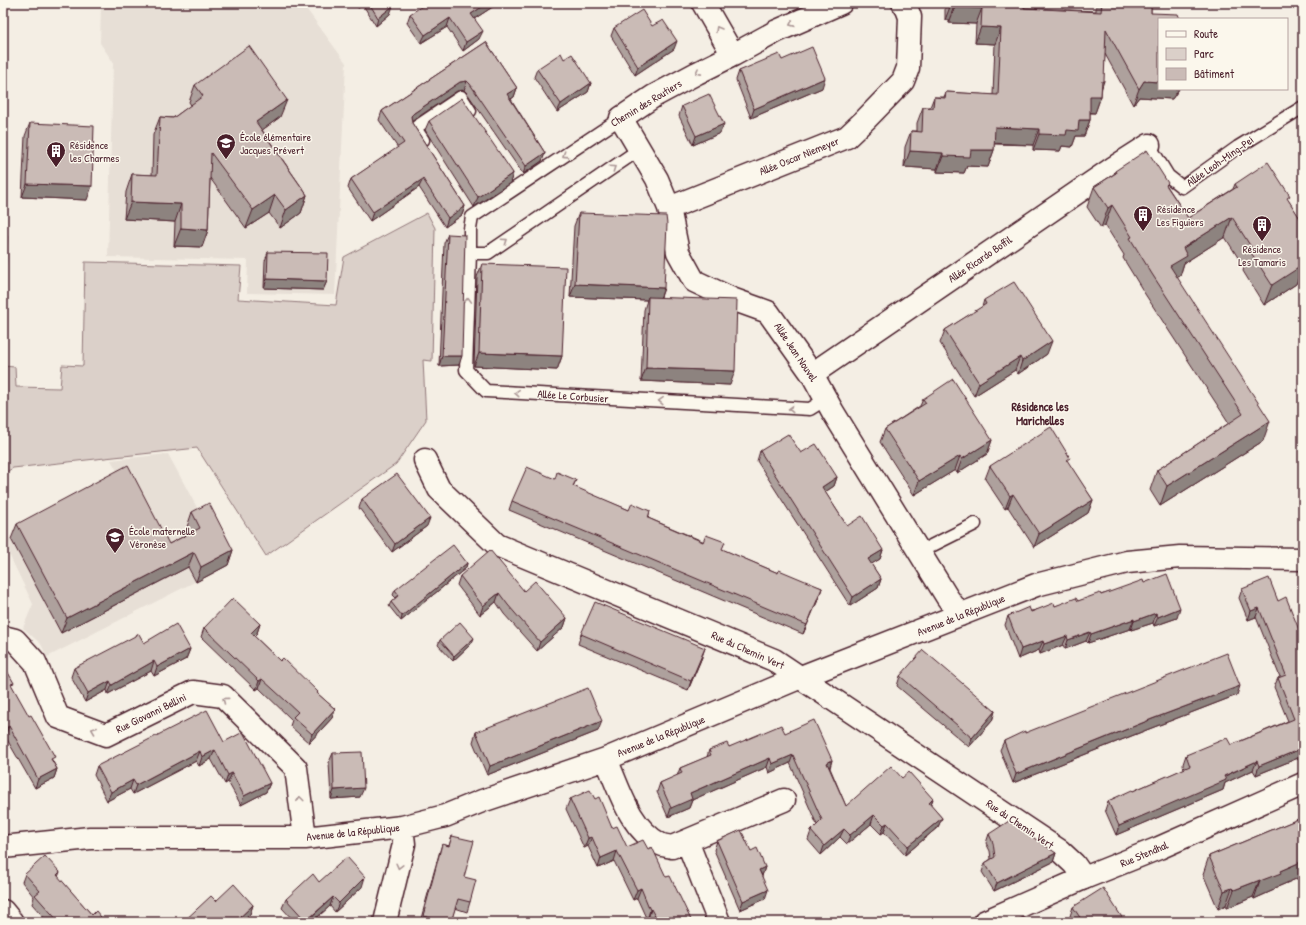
<svg xmlns="http://www.w3.org/2000/svg" width="1306" height="925" viewBox="0 0 1306 925" font-family="'Patrick Hand',sans-serif">
	<style>
		.built { fill: #e7dfd6 }
		.green { fill: #dbd0c9; stroke: #92787a }
		.lines { fill: none; stroke-linecap: round; stroke-linejoin: round }
		.lane-casing { stroke: #4a1f2b; stroke-width: 15 }
		.street-casing { stroke: #4a1f2b; stroke-width: 25 }
		.secondary-casing { stroke: #4a1f2b; stroke-width: 25 }
		.lane { stroke: #fbf7ec; stroke-width: 12 }
		.street { stroke: #fbf7ec; stroke-width: 22 }
		.secondary { stroke: #fbf7ec; stroke-width: 22 }
		.wall { fill: #aea19d; stroke: #4a1f2b }
		.shaded-wall { fill: #8d837f; stroke: #4a1f2b }
		.building { fill: #cabbb6; stroke: #4a1f2b }
		.oneway { stroke: #ab9695 }
		.labels { text-anchor: middle; stroke-width: 3; stroke-linejoin: round; paint-order: stroke }
		.street-label { font-size: 11px; fill: #4a1f2b; stroke: #fbf7ec }
		.poi-label { font-size: 11px; fill: #4a1f2b; stroke: #fbf7ec; text-anchor: start }
		.neighbourhood-label { font-size: 12px; font-weight: bold; fill: #4a1f2b; stroke: #fbf7ec }
	</style>
	<rect width="100%" height="100%" fill="#f4eee4"/>
	<filter id="ink" filterUnits="userSpaceOnUse"><feTurbulence type="fractalNoise" baseFrequency=".025" numOctaves="2"/><feDisplacementMap in="SourceGraphic" scale="8" xChannelSelector="R" yChannelSelector="G"/><feConvolveMatrix kernelMatrix="1 2 1 2 8 2 1 2 1" color-interpolation-filters="sRGB"/></filter>
	<g filter="url(#ink)">
		<path class="built" d="M98,3h204l44,60 -11,232 -88,-2 1,-33 -140,-3 5,-195 -13,-19 1,-36z
			M168,454l60,111 -181,92 -6,-13 -18,-16 10,-24 -30,-62 119,-62 -11,-20z"/>
		<path class="green" d="M427,213l8,15 -3,133 -9,-1 3,60 -30,44 -130,92 -69,-108 -184,20 -10,6v-108l12,1 1,20 44,1 2,-23 21,1 2,-104 156,4 -3,33 98,6 8,-48z"/>
		<g class="lines">
			<g class="lane-casing">
				<path id="lane" d="M621,118l-149,99 -2,12v24l-4,117 20,21 324,18 16,-10
					M423,140l-8,-12 46,-31 9,14
					M1149,145l19,31 14,11 56,-40 65,-40
					M470,253h18l152,-104
					M919,552l56,-28"/>
			</g>
			<g class="street-casing">
				<path id="street" d="M703,3l30,52
					M841,3l-64,28 -44,24 -36,18 -43,23 -33,22 36,61 12,29 9,44 16,29 38,18 36,13 44,62 21,38 114,185 13,18
					M669,208l178,-71 19,-18 37,-38 5,-13 2,-51 -3,-8 -4,-6
					M812,374l301,-206 36,-23
					M425,460l14,29 58,56 277,115 286,191 14,13 10,14
					M3,637l12,3 20,22 23,55 48,18 87,-43 30,4 73,72 9,70
					M606,759c13,29 23,69 54,85 4,2 8,2 12,3l112,-47
					M687,841l32,81
					M3,847l87,-9h215l97,-11 43,-11 37,-15 124,-42 195,-82 235,-92 91,-23 53,-5 123,2
					M3,911l9,11
					M385,922l19,-78 -2,-17"/>
			</g>
			<g class="secondary-casing">
				<path id="secondary" d="M984,922l100,-44 75,-30 144,-64"/>
			</g>
			<use href="#lane" class="lane"/>
			<use href="#street" class="street"/>
			<use href="#secondary" class="secondary"/>
		</g>
		<path class="wall" d="M355,3h36l-1,11 -14,12 -13,-21 -5,3z
			M945,3h80l-1,5 72,3v-8h55v10l8,76h20l-7,10 -33,-2 -6,8 -28,-51 -4,42 -6,17h-5v7l-6,16h-8l-4,11 -10,-1 -2,5 -27,-1v-5l-39,-1v6l-6,17 -21,-1 -3,7 -27,-1v-3l-33,-2 1,-20 6,-16h6v-8l6,-16h7l4,-10h10l2,-5 47,3 2,-51 -20,-1 1,-19 -27,-1v-3h-4z
			M494,6l-20,13 5,20 -16,12 -16,-24 -26,16 -14,-20 3,-9z
			M652,26l22,23 -39,26 -24,-39 3,-8z
			M486,42l31,46 -3,9 -3,2 34,54 -3,8 -19,13 -56,-81 -3,-3 -7,1 -45,30v2l53,83 -3,9 -17,12 -26,-40 -49,34 -22,-33 3,-9 47,-31 -19,-28 3,-9z
			M564,59l27,24 -3,9 -31,20 -23,-35 3,-8z
			M782,60l40,28 -71,30 -15,-38 3,-9z
			M195,85l85,32 -18,13 45,65 -6,18 -21,15 -11,-15 -23,15 -36,-50 -2,52 -6,17 -28,-1 1,-24 -51,-3 2,-27 6,-18 20,1 1,-40 7,-18 13,1 18,-13 -2,-3z
			M682,106l38,27 -27,12 -14,-29z
			M429,121l84,52 -3,10 -36,24 -49,-77z
			M30,123l57,77 -65,-3 3,-61z
			M1115,171l52,15 21,32 45,-29 2,-5 53,16 15,23v52l-4,2 -3,7 -32,21 -21,-34 1,-4 -19,-30 -41,26 -4,13 -3,1 86,164 -103,65 -10,-16 7,-20 39,-25 33,-22 -84,-129 -22,-36 1,-3 -19,-30 -4,3 -14,-21 7,-20 20,-13z
			M579,213l85,75 -3,9 69,88 -89,-4 3,-71 3,-10 -77,-3 4,-71z
			M448,234l11,131 -20,1 5,-123z
			M268,252l59,29 -4,9 -59,-2 1,-27z
			M482,264l80,92 -5,14 -83,-4 3,-89z
			M984,300l63,54 -29,20 -3,-4 -41,26 -34,-53 5,-13 37,-23z
			M923,399l69,41 -5,14 -30,19 -2,-3 -41,25 -34,-53 5,-13 35,-23z
			M760,451l41,2 36,24 -3,9 -9,6 22,34 36,24 -3,9 -9,5 10,15 -3,9 -28,18 -93,-145z
			M1068,463l25,37 -5,13 -54,34 -26,-40 -3,2 -20,-30 5,-13z
			M555,479l21,1 -3,7 56,23 21,1 -2,7 130,55 44,15 -19,46 -294,-124 3,-9z
			M362,499l65,27 -35,26 -33,-44z
			M192,512l41,38 -5,15 -32,17 -8,-15 -127,66 -50,-94 6,-15 152,20 21,-11 -3,-6z
			M467,563l-1,5 -65,53 -12,-15 2,-4 5,-4 -3,-3 2,-5z
			M460,576l64,15 43,27 -3,9 -27,24 -33,-37 -8,-12 -16,13 -23,-30z
			M1144,583l33,35 -23,8 -1,-3 -22,7 -1,-1 -42,14 -2,-2 -21,8 -2,-4 -23,9 -1,-4 -21,9 -13,-34 3,-9 70,-15z
			M1242,589l36,12 25,39v116l-47,19 -3,-5 -28,13 -2,7 -107,45 -11,-25 3,-9 25,-10 51,-22 -1,-5 3,-9 45,-10 57,-24 -14,-34 4,-9 2,-1 -24,-60 -8,3 -9,-22z
			M260,624l-3,9 -3,3 26,25 55,48 -3,9 -23,25 -19,-17 2,-6 -33,-32 -3,2 -55,-53 3,-9z
			M581,634l121,23 -14,33 -110,-46z
			M440,640l32,3 -19,18 -15,-16z
			M144,643l46,6 -4,10 -32,17 -3,-5 -43,23 -1,-4 -22,12 -14,-25 3,-9z
			M900,676l95,35 -3,10 -23,26 -72,-61z
			M12,687l45,82 -3,9 -19,10 -30,-52z
			M1237,695l-88,34 -136,54 -13,-33 4,-9 21,-8z
			M598,731l-111,44 -14,-33 3,-10z
			M785,733l47,27 -2,8 16,38 56,-28 29,28 11,12 -4,9 -33,28 -21,-23 -3,2 -10,-10 -24,20 -7,-7 -19,18 -13,-15 3,-9 6,-6 -27,-62 -21,10 -2,-6 -75,33 -3,8 -21,9 -11,-25 3,-9 17,-7 3,-8 27,-11 2,-7 20,-3z
			M224,742l46,41 -4,9 -25,13 -13,-23 -3,2 -14,-25 -12,7 -3,-5 -63,33 -3,-5 -23,12 -13,-26 3,-9z
			M333,753l27,44 -29,2 -2,-37z
			M570,799h25l17,29 15,19 21,2 18,28 26,45h-43l-1,-3 -1,1 -10,-22 -4,2 -19,-39 -16,7 -10,-22 -4,2 -18,-39z
			M1303,817v59l-28,12 -1,2 -20,9 -1,-2 -26,11 -1,-3 -8,4 -15,-35 6,-18z
			M989,834l67,19 -3,9 -59,29 -12,-19 3,-9 6,-4 -1,-8 -4,-8z
			M452,836l18,66 -3,10 -12,-4 -4,14h-31l19,-68 3,-10 7,2z
			M717,841l34,10 14,16 -3,9 3,23 -25,11 -26,-60z
			M60,872l-2,5 34,38 13,7h-57l-16,-18 2,-7 -12,-15 3,-8z
			M362,887l-27,25 -5,-6 -18,16h-17l-13,-14 4,-9z
			M216,901l37,4 -3,9 -8,8h-59z
			M1073,907l49,15h-48l-4,-6z"/>
		<path class="shaded-wall" d="M360,3h4l-1,2 -5,3z
			M488,3h7l-1,3 -26,17 3,-9z
			M951,4h4l-6,16h-4z
			M393,6l-3,8 -14,12 2,-8z
			M955,7l27,1 -6,16 -27,-1z
			M450,18l-3,9 -26,16 4,-8z
			M981,27l20,1 -6,16 -20,-1z
			M483,31l-4,8 -16,12 3,-9z
			M677,41l-3,8 -39,26 3,-8z
			M825,78l-3,10 -71,30 3,-9z
			M467,81l-3,9 -7,1 -46,31v-6l3,-3 46,-31z
			M1102,81h2l-5,15h2l-6,17 -10,-1 5,-16z
			M1144,81l15,1v7h20l-7,10 -33,-2 -6,8 6,-16z
			M591,83l-3,9 -31,20 4,-8z
			M517,88l-3,9 -10,6 3,-9z
			M287,100l-7,17 -30,22 6,-17z
			M1079,120h11l-6,16h-8l-4,11 -10,-1 -2,5 -27,-1 6,-16 28,-4z
			M724,124l-4,9 -27,12 3,-9z
			M995,127l44,2 -6,16 -44,-2z
			M971,150h23l-6,17 -21,-1 -3,7 -27,-1 6,-16z
			M910,151l33,2 -6,16 -33,-2z
			M545,153l-3,8 -19,13 3,-8z
			M513,173l-3,10 -36,24 4,-10z
			M423,179l-4,8 -49,34 3,-9z
			M27,184l65,2 -5,14 -65,-3z
			M275,195l-6,18 -23,15 7,-18z
			M307,195l-6,18 -21,15 6,-18z
			M131,202l50,2 -6,18 -51,-3z
			M1112,205l-7,20 -4,3 7,-20z
			M465,206l-3,9 -17,12 3,-9z
			M1232,217l-7,20 -41,26 -4,13 -17,10 7,-20 13,-18z
			M181,228l27,2 -6,17 -28,-1z
			M1303,259v16l-4,2 -3,7 -32,21 8,-20z
			M267,279l60,2 -4,9 -59,-2z
			M575,284l89,4 -5,13 -11,-4 -1,3 -77,-3z
			M1052,341l-5,13 -29,20 4,-13z
			M479,353l83,3 -5,14 -83,-4z
			M442,356h20l-3,9 -20,1z
			M1020,357l-5,13 -41,26 5,-13z
			M646,368l89,3 -5,14 -89,-4z
			M1270,421l-7,20 -103,65 7,-20z
			M992,440l-5,14 -30,19 5,-14z
			M960,456l-5,14 -41,25 5,-14z
			M837,477l-3,9 -15,10 3,-9z
			M1013,494l-5,13 -3,2 5,-13z
			M1093,500l-5,13 -54,34 5,-13z
			M430,518l-3,8 -35,26 3,-8z
			M233,550l-5,15 -32,17 5,-15z
			M883,550l-3,9 -15,9 3,-9z
			M194,552l-6,15 -127,66 6,-15z
			M467,563l-1,5 -65,53 1,-5z
			M881,579l-3,9 -28,18 3,-9z
			M822,588l-3,10 -16,36 4,-9z
			M499,593l-3,9 -16,13 3,-9z
			M1180,608l-3,10 -23,8 4,-9z
			M1259,608l-3,9 -8,3 3,-9z
			M1156,613l-3,10 -22,7 3,-9z
			M567,618l-3,9 -27,24 3,-9z
			M1134,619l-4,10 -42,14 3,-9z
			M260,624l-3,9 -9,9 3,-9z
			M1090,632l-4,9 -21,8 3,-9z
			M1067,636l-4,9 -23,9 4,-10z
			M474,638l-2,5 -19,18 1,-5z
			M1043,641l-4,9 -21,9 3,-10z
			M705,648l-3,9 -14,33 3,-9z
			M190,649l-4,10 -32,17 3,-9z
			M154,661l-3,10 -43,23 4,-9z
			M262,679l-3,9 -3,2 3,-9z
			M110,681l-3,9 -22,12 3,-9z
			M1240,686l-3,9 -88,34 -136,54 3,-9 136,-55z
			M335,709l-3,9 -23,25 3,-9z
			M995,711l-3,10 -23,26 3,-9z
			M602,721l-4,10 -111,44 3,-9z
			M9,726l-4,10 -2,1v-7z
			M1303,748v8l-47,19 3,-9z
			M215,750l-4,9 -12,7 3,-9z
			M200,751l-4,10 -63,33 3,-9z
			M793,755l-3,8 -21,10 3,-9z
			M770,758l-3,9 -75,33 -3,8 -21,9 3,-9 19,-15z
			M832,760l-3,9 -2,-6z
			M1257,761l-4,9 -28,13 -2,7 -107,45 3,-9z
			M57,769l-3,9 -19,10 3,-9z
			M232,773l-4,9 -3,2 3,-9z
			M133,780l-3,9 -23,12 4,-9z
			M270,783l-4,9 -25,13 3,-9z
			M364,788l-4,9 -29,2 3,-9z
			M933,799l-3,9 -1,-5z
			M874,815l-3,9 -24,20 3,-9z
			M942,818l-4,9 -33,28 3,-9z
			M887,823l-3,9 -3,2 3,-9z
			M844,829l-4,8 -19,18 3,-9z
			M592,837l-4,9 -4,2 4,-10z
			M617,851l-3,10 -16,7 3,-10z
			M1056,853l-3,9 -59,29 3,-8z
			M1303,861v15l-28,12 -1,2 -20,9 6,-18 20,-10z
			M765,867l-3,9 -3,-6z
			M365,877l-3,10 -27,25 4,-9z
			M1260,880l-7,17 -26,11 7,-18z
			M641,888l-4,10 -4,2 4,-10z
			M1232,888l-6,17 -8,4 6,-18z
			M768,890l-3,9 -25,11 3,-9z
			M333,897l-3,9 -18,16h-6z
			M253,905l-3,9 -8,8h-7z
			M651,909l-3,10 -1,1 3,-10z
			M232,918l-2,4h-3z"/>
		<path class="building" d="M369,3h22l2,3 -15,12z
			M427,3h61l-17,11 12,17 -17,11 -16,-24 -25,17 -15,-21z
			M951,3h74l-1,5 77,4 1,-9h49v10l27,1 2,5h-21v63l-15,-1 -5,8 -33,-60 -2,52h-2l-1,15h-11v24h-11l-1,11 -11,-1 -1,5 -27,-1v-5l-44,-2 -1,23h-23l-1,7 -27,-1v-3l-33,-2 1,-20 11,1 1,-25 10,1 1,-11 11,1 1,-6 52,3 3,-67 -20,-1 1,-19 -27,-1v-3h-4z
			M642,10l10,16 11,-6 14,21 -39,26 -24,-39z
			M486,42l31,46 -10,6 38,59 -19,13 -56,-82 -3,-3 -7,1 -46,31 -3,3 1,7 53,83 -17,12 -25,-39 -50,33 -22,-33 53,-36 -22,-32z
			M249,46l38,54 -31,22 51,73 -21,15 -11,-15 -22,15 -42,-57 -3,77 -27,-2v-24l-50,-2 1,-28 25,1 3,-58 13,1 30,-22 -8,-11z
			M812,47l13,31 -71,31 -15,-38 40,-17 3,6z
			M561,53l3,6 8,-5 19,29 -30,21 -24,-35z
			M709,94l15,30 -28,12 -14,-30z
			M462,98l51,75 -35,24 -49,-76z
			M30,123l64,3 -2,60 -65,-2z
			M1147,150l21,33 -2,2 22,33 49,-31 -2,-3 33,-22 22,34 -3,2 16,25v36l-2,2 2,2v2l-31,20 -22,-34 3,-1 -21,-33 -49,31 4,8 -17,10 100,155 -103,65 -10,-16 39,-25 47,-31 -91,-140 -22,-36 2,-1 -20,-32 -4,3 -14,-21 22,-14 -1,-2z
			M579,213l87,3 1,8 -3,64 -89,-4z
			M448,234l17,1 -3,121h-20z
			M3,235l4,1 -3,61h-1z
			M268,252l60,1 -1,28 -60,-2z
			M482,264l84,3 -4,89 -83,-3z
			M1014,282l38,59 -30,20 -2,-4 -41,26 -34,-53 41,-26 -2,-4z
			M648,297l89,3 -2,71 -89,-3z
			M953,379l39,61 -30,19 -2,-3 -41,25 -34,-52 41,-26 -3,-4z
			M1051,427l19,31 -3,2 26,40 -54,34 -26,-40 -3,2 -20,-30z
			M788,434l13,19 15,-9 21,33 -15,10 25,39 15,-10 21,34 -15,9 13,20 -28,18 -93,-146z
			M128,465l41,79 31,-16 -8,-16 17,-9 24,47 -32,17 -7,-15 -127,66 -50,-94z
			M527,467l28,12 2,-7 19,8 -3,6 56,24 3,-7 18,8 -2,7 55,24 3,-7 19,7 -3,7 56,24 1,-3 43,18 -15,37 -295,-124z
			M397,474l33,44 -35,26 -33,-45z
			M453,545l14,18 -65,53 -11,-14 8,-7 -4,-5z
			M490,550l34,41 11,-10 32,37 -27,24 -32,-37 -9,-12 -16,13 -23,-30z
			M1167,574l13,34 -22,9 -2,-4 -22,8v-2l-43,15 -1,-2 -22,8 -1,-4 -23,8 -1,-3 -22,8 -13,-33 21,-9 2,5 23,-9 1,3 21,-8 2,3 22,-8 1,2 42,-15 1,3z
			M1269,578l9,23 8,-4 17,43v108l-44,18 -2,-5 -33,15 2,4 -107,46 -11,-25 24,-11 1,1 57,-25 -4,-11 41,-17 4,7 63,-26 -16,-41 8,-3 -27,-67 -8,3 -9,-22z
			M233,598l27,26 -9,9 29,28 3,-3 35,34 -1,1 18,16 -23,25 -19,-17 5,-5 -36,-33 -3,2 -55,-53z
			M595,602l110,46 -14,33 -110,-47z
			M460,622l14,16 -20,18 -14,-16z
			M176,624l14,25 -33,18 -3,-6 -42,24 -2,-4 -22,12 -14,-25 65,-34 5,9z
			M923,650l72,61 -23,27 -72,-62z
			M1227,653l13,33 -88,33 -136,55 -12,-33 21,-10v2z
			M3,664l11,19 -3,1 18,32 2,-1 24,42 -4,2 6,10 -19,10 -29,-53 -6,4z
			M588,688l14,33 -112,45 -14,-34z
			M207,710l17,32 19,-10 27,51 -26,13 -12,-23 -4,2 -13,-25 -13,7 -2,-6 -64,34 -3,-5 -22,12 -14,-26z
			M814,720l18,40 -5,3 19,43 45,-40 11,12 7,-6 24,27 -4,4 13,15 -34,28 -21,-23 -3,2 -10,-10 -24,20 -6,-6 -20,17 -13,-15 11,-11 -29,-65 -21,9 -2,-6 -80,35 2,6 -21,9 -11,-25 22,-10 -2,-5 31,-13 -2,-5 18,-7 2,4 52,-22 4,8z
			M362,752l2,36 -30,2 -1,-37z
			M590,790l5,9 4,-2 13,31 5,-2 10,21 16,-7 5,9 4,-2 14,30 4,-1 22,46h-34l-7,-13 -1,1 -9,-22 -4,2 -20,-39 -16,7 -9,-21 -4,1 -18,-39z
			M1303,817v44l-23,10 1,2 -21,8v-1l-26,10 -2,-2 -8,3 -15,-35z
			M1009,821l47,32 -59,30 -12,-20 10,-6 -2,-14 -4,-9z
			M741,830l10,21 6,-3 8,19 -6,3 9,20 -25,11 -26,-60z
			M452,836l22,5 -10,36 12,3 -6,22 -12,-3 -7,23h-4l-24,-6 19,-72 7,2z
			M45,856l15,16 -3,3 35,40 4,-4 9,11h-46l-24,-27 5,-4 -15,-17z
			M347,857l18,20 -26,26 -6,-6 -27,24 -20,-22 27,-25 6,8z
			M234,884l19,21 -18,17 -3,-4 -5,4h-44l28,-26 5,5z
			M1103,888l20,31 -3,2 1,1h-38l-10,-15z"/>
		<defs><path id="oneway-chevron" d="M-2-3.5L2.5 0L-2 3.5" fill="none" stroke-width="1.6" stroke-linecap="round" stroke-linejoin="round"/></defs>
		<g class="oneway">
			<use href="#oneway-chevron" transform="translate(792 24) rotate(156)"/>
			<use href="#oneway-chevron" transform="translate(718 29) rotate(-120)"/>
			<use href="#oneway-chevron" transform="translate(698 72) rotate(152)"/>
			<use href="#oneway-chevron" transform="translate(565 155) rotate(147)"/>
			<use href="#oneway-chevron" transform="translate(613 168) rotate(-34)"/>
			<use href="#oneway-chevron" transform="translate(505 241) rotate(-34)"/>
			<use href="#oneway-chevron" transform="translate(468 300) rotate(-88)"/>
			<use href="#oneway-chevron" transform="translate(517 393) rotate(-176)"/>
			<use href="#oneway-chevron" transform="translate(661 401) rotate(-177)"/>
			<use href="#oneway-chevron" transform="translate(791 409) rotate(-177)"/>
			<use href="#oneway-chevron" transform="translate(225 700) rotate(-143)"/>
			<use href="#oneway-chevron" transform="translate(94 730) rotate(-159)"/>
			<use href="#oneway-chevron" transform="translate(300 799) rotate(-97)"/>
			<use href="#oneway-chevron" transform="translate(399 866) rotate(104)"/>
		</g>
	</g>
	<defs>
		<g id="school-pin" transform="scale(1)"><path d="M0 17L-7.5 6A9.5 9.5 0 1 1 7.5 6Z" fill="#4a1f2b" stroke="#fbf7ec"/><path d="M0-5L7-2L0 1L-7-2ZM-4 1L0 2.5L4 1V4Q0 6-4 4Z" fill="#fff"/></g>
		<g id="building-pin" transform="scale(1)"><path d="M0 17L-7.5 6A9.5 9.5 0 1 1 7.5 6Z" fill="#4a1f2b" stroke="#fbf7ec"/><path d="M-4-6H4V6H1V3H-1V6H-4ZM-2.5-4.3h1.7v1.8h-1.7ZM.8-4.3h1.7v1.8H.8ZM-2.5-1h1.7V.8h-1.7ZM.8-1h1.7V.8H.8Z" fill="#fff"/></g>
	</defs>
	<g fill-rule="evenodd">
		<use href="#school-pin" x="226" y="143"/>
		<use href="#building-pin" x="56" y="151"/>
		<use href="#building-pin" x="1143" y="215"/>
		<use href="#building-pin" x="1262" y="225"/>
		<use href="#school-pin" x="115" y="537"/>
	</g>
	<g class="labels">
		<g class="street-label">
			<text transform="translate(646 103) rotate(-31)" y="4">Chemin des Routiers</text>
			<text transform="translate(799 156) rotate(-22)" y="4">Allée Oscar Niemeyer</text>
			<text transform="translate(1220 161) rotate(-35)" y="4">Allée Leoh-Ming-Pei</text>
			<text transform="translate(980 259) rotate(-34)" y="4">Allée Ricardo Boffil</text>
			<text transform="translate(796 352) rotate(56)" y="4">Allée Jean Nouvel</text>
			<text transform="translate(573 396) rotate(4)" y="4">Allée Le Corbusier</text>
			<text transform="translate(961 615) rotate(-22)" y="4">Avenue de la République</text>
			<text transform="translate(748 650) rotate(24)" y="4">Rue du Chemin Vert</text>
			<text transform="translate(151 713) rotate(-26)" y="4">Rue Giovanni Bellini</text>
			<text transform="translate(661 736) rotate(-22)" y="4">Avenue de la République</text>
			<text transform="translate(1020 824) rotate(34)" y="4">Rue du Chemin Vert</text>
			<text transform="translate(353 832) rotate(-6)" y="4">Avenue de la République</text>
			<text transform="translate(1144 854) rotate(-23)" y="4">Rue Stendhal</text>
		</g>
		<g class="poi-label">
			<text x="240" y="141">École élémentaire<tspan x="240" dy="13">Jacques Prévert</tspan></text>
			<text x="70" y="149">Résidence<tspan x="70" dy="13">les Charmes</tspan></text>
			<text x="1157" y="213">Résidence<tspan x="1157" dy="13">Les Figuiers</tspan></text>
			<text x="1262" y="253" text-anchor="middle">Résidence<tspan x="1262" dy="13">Les Tamaris</tspan></text>
			<text x="129" y="535">École maternelle<tspan x="129" dy="13">Véronèse</tspan></text>
		</g>
		<g class="neighbourhood-label">
			<text x="1040" y="411">Résidence les<tspan x="1040" dy="14">Marichelles</tspan></text>
		</g>
	</g>
	<rect width="1306" height="925" fill="none" stroke="#fbf7ec" stroke-width="16"/>
	<rect x="8" y="8" width="1290" height="909" fill="none" stroke="#4a1f2b" stroke-width="1.5" filter="url(#ink)"/>
	<rect x="1158" y="18" width="130" height="72" fill="#fbf7ec" stroke="#b4a19f"/>
	<rect x="1166" y="31" width="20" height="6" fill="#fbf7ec" stroke="#b4a19f"/>
	<text x="1194" y="38" font-size="12" fill="#4a1f2b">Route</text>
	<rect x="1166" y="48" width="20" height="12" fill="#dbd0c9" stroke="#b4a19f"/>
	<text x="1194" y="58" font-size="12" fill="#4a1f2b">Parc</text>
	<rect x="1166" y="68" width="20" height="12" fill="#cabbb6" stroke="#b4a19f"/>
	<text x="1194" y="78" font-size="12" fill="#4a1f2b">Bâtiment</text>
</svg>
